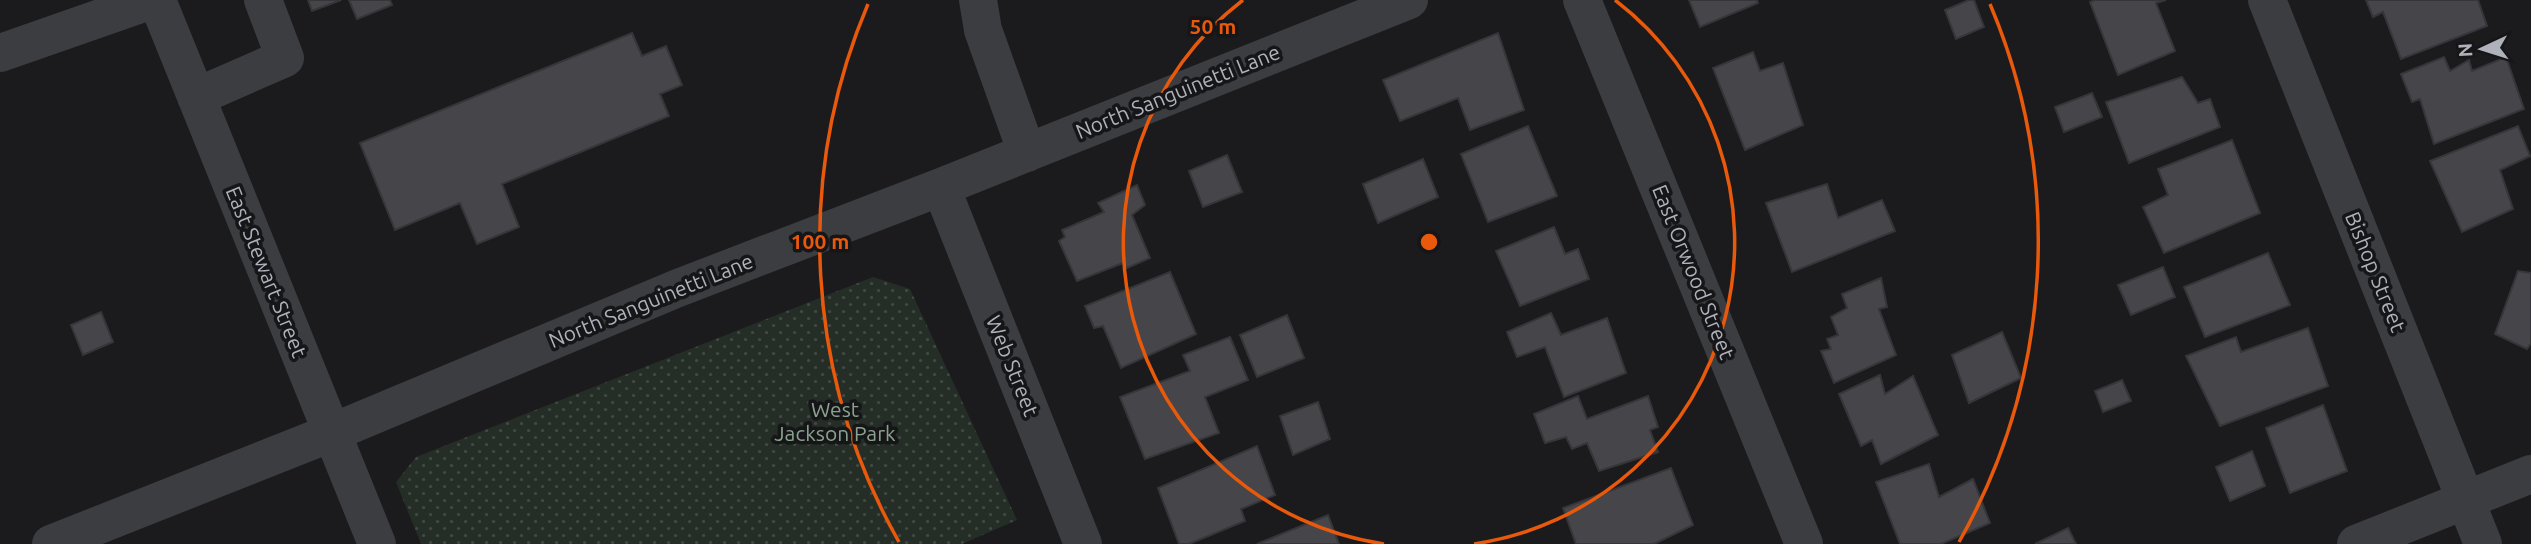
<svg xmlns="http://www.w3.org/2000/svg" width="2531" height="544" viewBox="0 0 2531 544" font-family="Ubuntu,sans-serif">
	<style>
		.park { fill: url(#park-dots) }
		.building { fill: #46464a; stroke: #363539; stroke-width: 2 }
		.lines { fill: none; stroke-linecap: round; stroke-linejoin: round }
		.minor { stroke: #3c3d41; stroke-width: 38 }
		.ring { fill: none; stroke: #e8590c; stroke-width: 3.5 }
		.labels { text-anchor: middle; stroke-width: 7; stroke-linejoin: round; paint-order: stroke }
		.street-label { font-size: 21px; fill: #afb1bb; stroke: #161618 }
		.park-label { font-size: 21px; fill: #89a38e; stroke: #161618 }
		.centre { fill: #e8590c; stroke: #161618; stroke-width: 3.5 }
		.ring-label { font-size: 21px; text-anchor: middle; font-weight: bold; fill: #e8590c; stroke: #161618; stroke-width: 7; stroke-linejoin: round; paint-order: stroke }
	</style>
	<defs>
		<pattern id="park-dots" width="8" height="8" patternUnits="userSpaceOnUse" patternTransform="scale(1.75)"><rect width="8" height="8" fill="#252d27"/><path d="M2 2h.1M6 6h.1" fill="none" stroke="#424944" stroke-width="1.8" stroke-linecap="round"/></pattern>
	</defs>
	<rect width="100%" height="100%" fill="#1b1b1d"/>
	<path class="park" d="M873,277l37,12 107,231 -55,24h-541l-25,-62 20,-25z"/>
	<path class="building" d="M308,0h33l-29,11z
		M349,0h41l2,5 -35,14z
		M1689,0h68l1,3 -58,24z
		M1969,0h5l10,27 -28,12 -11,-29z
		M2095,0h71l-10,3 19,48 -57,24 -28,-73z
		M2366,0h112l9,26 -86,33 -18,-47 -10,5z
		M632,33l10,23 24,-10 16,39 -22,9 9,22 -167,68 17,43 -42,17 -17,-41 -65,27 -35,-87z
		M1498,33l26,77 -54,20 -12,-32 -58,23 -17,-41z
		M1753,52l7,19 23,-8 20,62 -58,25 -32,-82z
		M2444,57l6,14 19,-11 3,11 34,-14 18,52 -90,35 -14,-45 -8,3 -11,-28z
		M2182,77l16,26 12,-4 10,28 -91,36 -23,-61z
		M2092,93l10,24 -38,15 -9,-25z
		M1528,126l29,70 -69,26 -27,-68z
		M2518,126l12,30 -30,14 13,39 -51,23 -32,-71z
		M2232,140l28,73 -96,40 -21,-46 25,-12 -10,-26z
		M1227,155l15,37 -39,15 -14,-36z
		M1423,159l15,38 -60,26 -15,-39z
		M1827,184l11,34 44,-18 13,31 -103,41 -26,-69z
		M1137,185l8,20 -13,10 18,43 -23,10 -4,-5 -46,18 -18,-40 6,-4 -3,-7 42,-18 -6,-9z
		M1554,227l11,27 13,-5 11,30 -69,27 -24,-55z
		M2268,253l22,52 -85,32 -21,-50z
		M2163,267l12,30 -44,18 -13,-30z
		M2518,271l13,2v70l-4,6 -32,-15z
		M1170,272l26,62 -75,34 -18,-42 -9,2 -9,-22z
		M1881,278l6,29 -8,2 17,46 -62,28 -13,-32 10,-2 -4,-10 11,-4 -7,-18 16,-9 -5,-14z
		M101,312l12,30 -30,13 -12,-30z
		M1551,313l10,22 46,-17 19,55 -62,24 -19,-50 -28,10 -10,-25z
		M1287,315l17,43 -47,19 -17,-42z
		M2308,328l20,58 -108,40 -34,-70 50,-19 5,15z
		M2002,332l19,46 -52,25 -17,-48z
		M1230,337l18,43 -43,17 14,36 -74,26 -25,-62 70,-26 -7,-16z
		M1880,375l5,19 28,-18 25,59 -57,29 -9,-24 -11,6 -22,-52z
		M2122,380l9,21 -28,11 -8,-21z
		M1578,396l9,23 61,-23 10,31 -8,3 8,22 -59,19 -12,-28 -15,6 -6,-12 -21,6 -11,-29z
		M1318,402l12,37 -37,16 -13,-39z
		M2323,405l24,66 -57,22 -24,-65z
		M1257,446l18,49 -34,14 4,12 -56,23h-10l-21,-56z
		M2252,451l13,35 -35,15 -14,-34z
		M1929,464l10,33 34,-18 17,44 -49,21h-41l-24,-62z
		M1671,468l22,57 -39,19h-78l-13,-36z
		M1328,515l11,29h-82z
		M2068,528l8,16h-41z"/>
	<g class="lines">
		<path class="minor" d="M157,0l220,544
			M978,0l5,30 44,123
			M1582,0l222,544
			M2267,0l216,544
			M0,53l152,-53
			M196,97l89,-39 -22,-58
			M941,187l142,357
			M51,544l280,-111 347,-145 263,-101 468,-187
			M2356,544l175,-70"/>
	</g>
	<g class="ring">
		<path d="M1384 544A305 305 0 0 1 1243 0M1615 0A305 305 0 0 1 1474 544"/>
		<path d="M899 542A609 609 0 0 1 868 4M1990 4A609 609 0 0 1 1959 542"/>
	</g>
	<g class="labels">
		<g class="street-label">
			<text transform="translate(1178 92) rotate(-22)" y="7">North Sanguinetti Lane</text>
			<text transform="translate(266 272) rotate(68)" y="7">East Stewart Street</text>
			<text transform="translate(1693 272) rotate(68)" y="7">East Orwood Street</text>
			<text transform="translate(2375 272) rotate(68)" y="7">Bishop Street</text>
			<text transform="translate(651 301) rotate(-22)" y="7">North Sanguinetti Lane</text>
			<text transform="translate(1012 366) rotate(68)" y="7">Web Street</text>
		</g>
		<g class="park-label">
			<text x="835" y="417">West<tspan x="835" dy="24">Jackson Park</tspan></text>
		</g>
	</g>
	<circle cx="1429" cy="242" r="10" class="centre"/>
	<g class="ring-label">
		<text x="1213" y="34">50 m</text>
		<text x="820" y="249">100 m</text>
	</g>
	<g transform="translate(2482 49) rotate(266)" stroke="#161618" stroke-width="5" paint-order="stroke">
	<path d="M0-5L12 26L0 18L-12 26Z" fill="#afb1bb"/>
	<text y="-10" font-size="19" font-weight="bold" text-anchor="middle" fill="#afb1bb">N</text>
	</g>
</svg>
